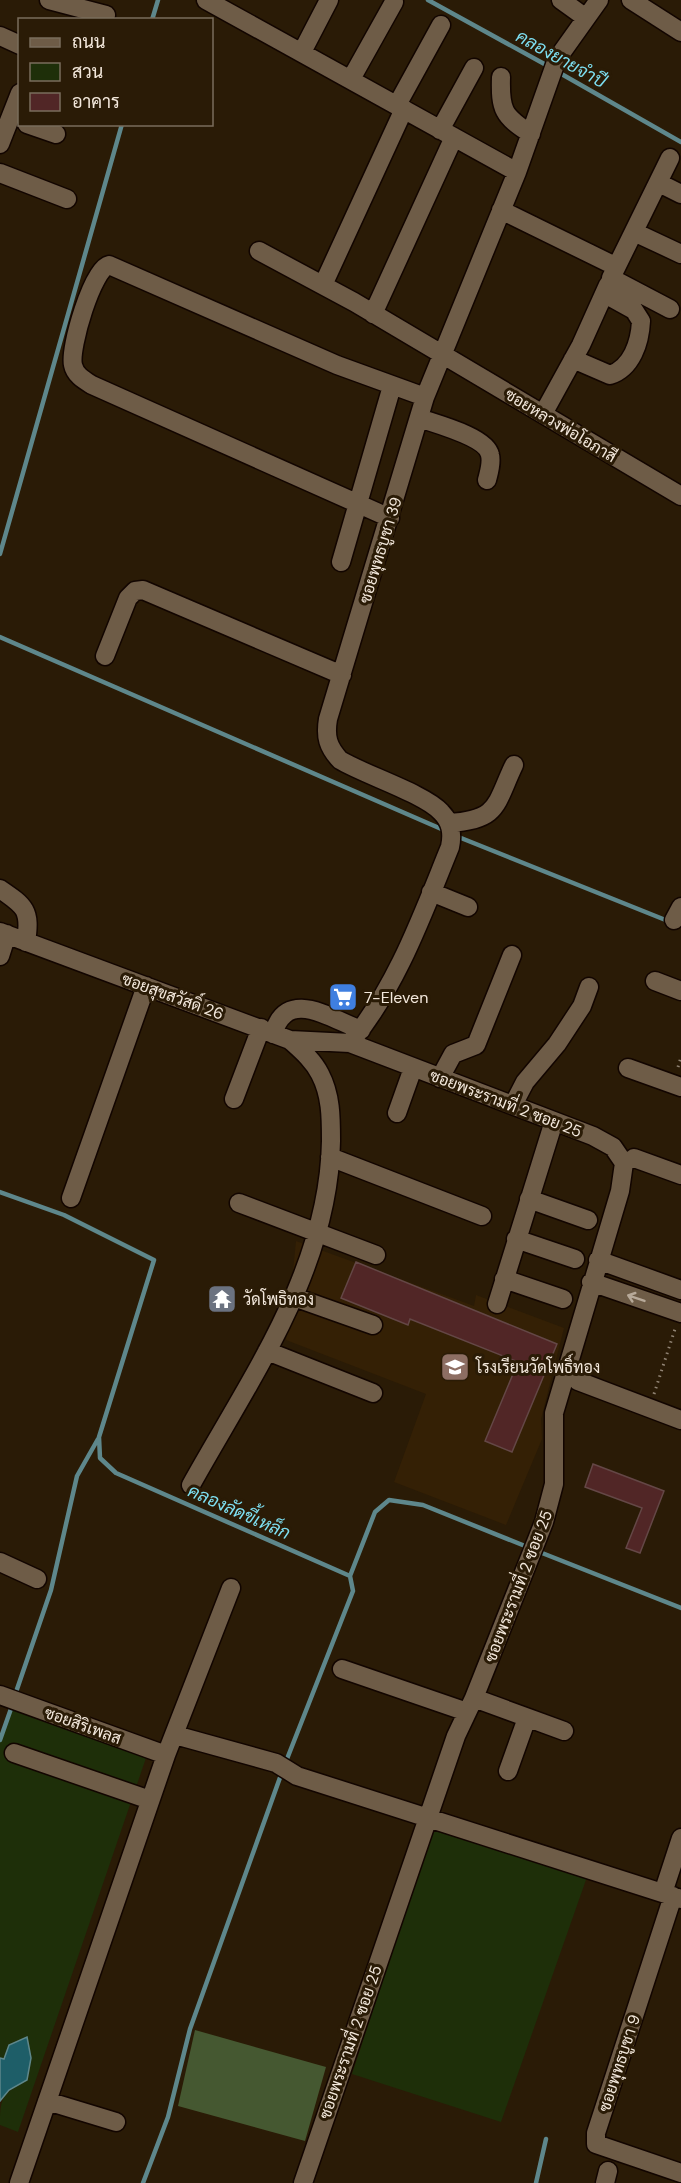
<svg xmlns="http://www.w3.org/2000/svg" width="681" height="2183" viewBox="0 0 681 2183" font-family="'DM Sans',Sarabun,sans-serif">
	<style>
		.built { fill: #342005 }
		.green { fill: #1e2f09 }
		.forest { fill: #455831 }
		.water { fill: #1e5e68; stroke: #5e878b; stroke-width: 1.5 }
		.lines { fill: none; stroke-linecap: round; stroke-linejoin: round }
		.stream { stroke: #5e878b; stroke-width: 4.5 }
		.building { fill: #512626; stroke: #644746; stroke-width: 1.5 }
		.minor-casing { stroke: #120500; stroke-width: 21 }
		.path { stroke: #918474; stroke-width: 3; stroke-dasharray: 1.5 4.5; stroke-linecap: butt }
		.minor { stroke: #6e5c47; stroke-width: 18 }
		.oneway { stroke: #b7a999 }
		.labels { text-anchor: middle; stroke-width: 6; stroke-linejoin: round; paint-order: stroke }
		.street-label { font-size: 16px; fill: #f3e8dc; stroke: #2a1b06 }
		.poi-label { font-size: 16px; fill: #f3e8dc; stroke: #2a1b06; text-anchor: start }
		.water-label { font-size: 18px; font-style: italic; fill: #7ddef0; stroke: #2a1b06 }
	</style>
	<rect width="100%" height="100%" fill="#2a1b06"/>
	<path class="built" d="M296,1241l178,65 2,-11 88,33 -23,91 1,20 -36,86 -112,-43 32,-88 -140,-54z"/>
	<path class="green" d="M10,1706l136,52 -128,374 -18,-7c0,-28 2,-31 27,-45l-27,-22v-320z
		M433,1829l154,48 -86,245 -149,-48z"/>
	<path class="forest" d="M195,2030l131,37 -21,74 -127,-35z"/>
	<path class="water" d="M27,2037l4,21 -4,22 -18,10 -9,11v-43l4,1 5,-14z"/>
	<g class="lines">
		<path class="stream" d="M428,0l120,66
			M152,20l6,-20
			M558,72l123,70
			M0,554l122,-430
			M0,637l446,194
			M456,836l212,85
			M0,1192l64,23 90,45 -55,177 1,21 16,15 234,103 25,-64 14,-12 34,5 107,43
			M537,1551l144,57
			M15,1695l36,-105 26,-114 21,-37
			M0,1740l13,-37
			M285,1764l68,-173 -3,-15
			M143,2183l25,-66 22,-88 92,-257
			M536,2183l10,-44"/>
	</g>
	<path class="building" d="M356,1262l201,82 -45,108 -27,-11 33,-79 -108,-43 -2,6 -67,-27z
		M593,1464l71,27 -24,62 -14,-5 16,-40 -57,-21z"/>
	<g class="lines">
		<g class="minor-casing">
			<path id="minor" d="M49,0l57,15
				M206,0l311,172
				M561,0l25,18
				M631,0l50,32
				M0,36l20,9
				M302,52l27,-52
				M501,77c-1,33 2,39 30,57
				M351,79l43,-77
				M397,105l44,-80
				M27,124l29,10
				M440,130l34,-62
				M0,144l20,-51
				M0,173l67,26
				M659,183l22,11
				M501,210l114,56
				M634,232l47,22
				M259,251l95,51 327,194
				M323,285l81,-176
				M670,309l-59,-31 59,-120
				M373,314l81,-177
				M573,359l37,16c22,-7 30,-33 31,-54l-7,-11 -29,-16
				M543,414l38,-69 27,-60
				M419,418c17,6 68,19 71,37 2,8 -1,17 -3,25
				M390,518l-298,-133c-8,-5 -17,-10 -19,-20 -4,-17 20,-97 36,-100l228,100 88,32
				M341,562l51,-176
				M105,656l23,-58 7,-7 8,-1 199,85
				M449,823c50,-3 46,-18 65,-58
				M0,889c25,17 31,21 26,53
				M431,892l37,15
				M674,920l7,-13
				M0,932l290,108 60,3 243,93 20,11 11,16 -4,28 -66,222v71l-10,38 -70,176 -18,38 -153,447
				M0,956l7,-22
				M655,981l26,10
				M273,1034c14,-47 56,-16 88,-4
				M350,1043c47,-56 73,-130 100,-196 3,-14 1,-25 -9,-35 -16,-18 -76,-37 -101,-52 -12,-13 -15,-23 -12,-41l97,-322 92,-225 40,-113 42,-59
				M628,1068l53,19
				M440,1078l13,-24 23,-9 36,-90
				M234,1099l27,-71
				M513,1105l12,-23 32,-38 25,-38 7,-19
				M397,1113l16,-45
				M330,1157l152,59
				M634,1158l47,17
				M71,1198l75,-212
				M529,1199l59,21
				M239,1203l137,52
				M516,1239l59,20
				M598,1260l83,30
				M504,1279l59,20
				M591,1282l90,31
				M294,1297l79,28
				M497,1304l57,-183
				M267,1351l106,42
				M578,1381l103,39
				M191,1485c60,-108 138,-216 140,-344 0,-24 0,-46 -11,-67 -7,-14 -19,-24 -30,-34
				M0,1562l37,17
				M342,1669l125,43
				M0,1695l166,60
				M474,1698l90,33
				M175,1735l101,28 21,13 384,123
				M14,1753l136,47
				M508,1771l19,-53
				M663,1893l18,-55
				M673,1896l-77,237v11l85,29
				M47,2101l69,21
				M19,2183l147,-428 65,-167
				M605,2183l3,-12"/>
		</g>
		<path class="path" d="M678,1067l3,-10
			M654,1394l21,-65"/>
		<use href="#minor" class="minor"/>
	</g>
	<defs><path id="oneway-shaft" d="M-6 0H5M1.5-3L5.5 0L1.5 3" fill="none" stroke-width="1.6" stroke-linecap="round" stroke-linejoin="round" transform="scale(1.5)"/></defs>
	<use class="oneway" href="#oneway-shaft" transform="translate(636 1298) rotate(-161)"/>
	<defs>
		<g id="supermarket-square" transform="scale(1.5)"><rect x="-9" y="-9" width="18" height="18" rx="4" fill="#3f7fe0" stroke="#2a1b06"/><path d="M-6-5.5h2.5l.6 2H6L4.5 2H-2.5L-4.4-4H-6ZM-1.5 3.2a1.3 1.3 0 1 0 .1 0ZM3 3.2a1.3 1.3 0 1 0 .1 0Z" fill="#fff"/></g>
		<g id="temple-square" transform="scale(1.5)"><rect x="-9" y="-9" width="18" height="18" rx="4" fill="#6b7280" stroke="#2a1b06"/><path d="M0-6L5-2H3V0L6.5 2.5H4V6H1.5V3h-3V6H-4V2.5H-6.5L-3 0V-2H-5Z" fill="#fff"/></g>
		<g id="school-square" transform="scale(1.5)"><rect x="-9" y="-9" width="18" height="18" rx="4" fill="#8d6e63" stroke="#2a1b06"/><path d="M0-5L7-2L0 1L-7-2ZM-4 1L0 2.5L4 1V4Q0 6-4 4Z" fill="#fff"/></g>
	</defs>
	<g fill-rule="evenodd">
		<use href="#supermarket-square" x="343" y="997"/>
		<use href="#temple-square" x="222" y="1299"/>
		<use href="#school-square" x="455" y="1367"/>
	</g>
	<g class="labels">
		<g class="street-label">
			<text transform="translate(561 425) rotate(31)" y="6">ซอยหลวงพ่อโอภาสี</text>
			<text transform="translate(380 550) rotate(-73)" y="6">ซอยพุทธบูชา 39</text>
			<text transform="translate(173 996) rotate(20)" y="6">ซอยสุขสวัสดิ์ 26</text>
			<text transform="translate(506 1103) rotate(21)" y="6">ซอยพระรามที่ 2 ซอย 25</text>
			<text transform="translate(518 1586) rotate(-69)" y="6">ซอยพระรามที่ 2 ซอย 25</text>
			<text transform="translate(83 1725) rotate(20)" y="6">ซอยสิริเพลส</text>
			<text transform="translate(350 2042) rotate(-71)" y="6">ซอยพระรามที่ 2 ซอย 25</text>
			<text transform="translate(619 2063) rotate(-72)" y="6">ซอยพุทธบูชา 9</text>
		</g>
		<g class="poi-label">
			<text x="364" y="1003">7-Eleven</text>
			<text x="243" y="1305">วัดโพธิทอง</text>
			<text x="476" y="1373">โรงเรียนวัดโพธิ์ทอง</text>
		</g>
		<g class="water-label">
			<text transform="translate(561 59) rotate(29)" y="6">คลองยายจำปี</text>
			<text transform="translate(239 1512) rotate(24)" y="6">คลองลัดขี้เหล็ก</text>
		</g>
	</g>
	<rect x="18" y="18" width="195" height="108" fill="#2a1b06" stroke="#7a6d5c" stroke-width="1.5"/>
	<rect x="30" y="38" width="30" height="9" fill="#6e5c47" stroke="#7a6d5c" stroke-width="1.5"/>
	<text x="72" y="48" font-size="18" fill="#f3e8dc">ถนน</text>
	<rect x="30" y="63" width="30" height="18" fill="#1e2f09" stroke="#7a6d5c" stroke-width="1.5"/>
	<text x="72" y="78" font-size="18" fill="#f3e8dc">สวน</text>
	<rect x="30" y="93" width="30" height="18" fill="#512626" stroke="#7a6d5c" stroke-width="1.5"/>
	<text x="72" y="108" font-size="18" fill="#f3e8dc">อาคาร</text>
</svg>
